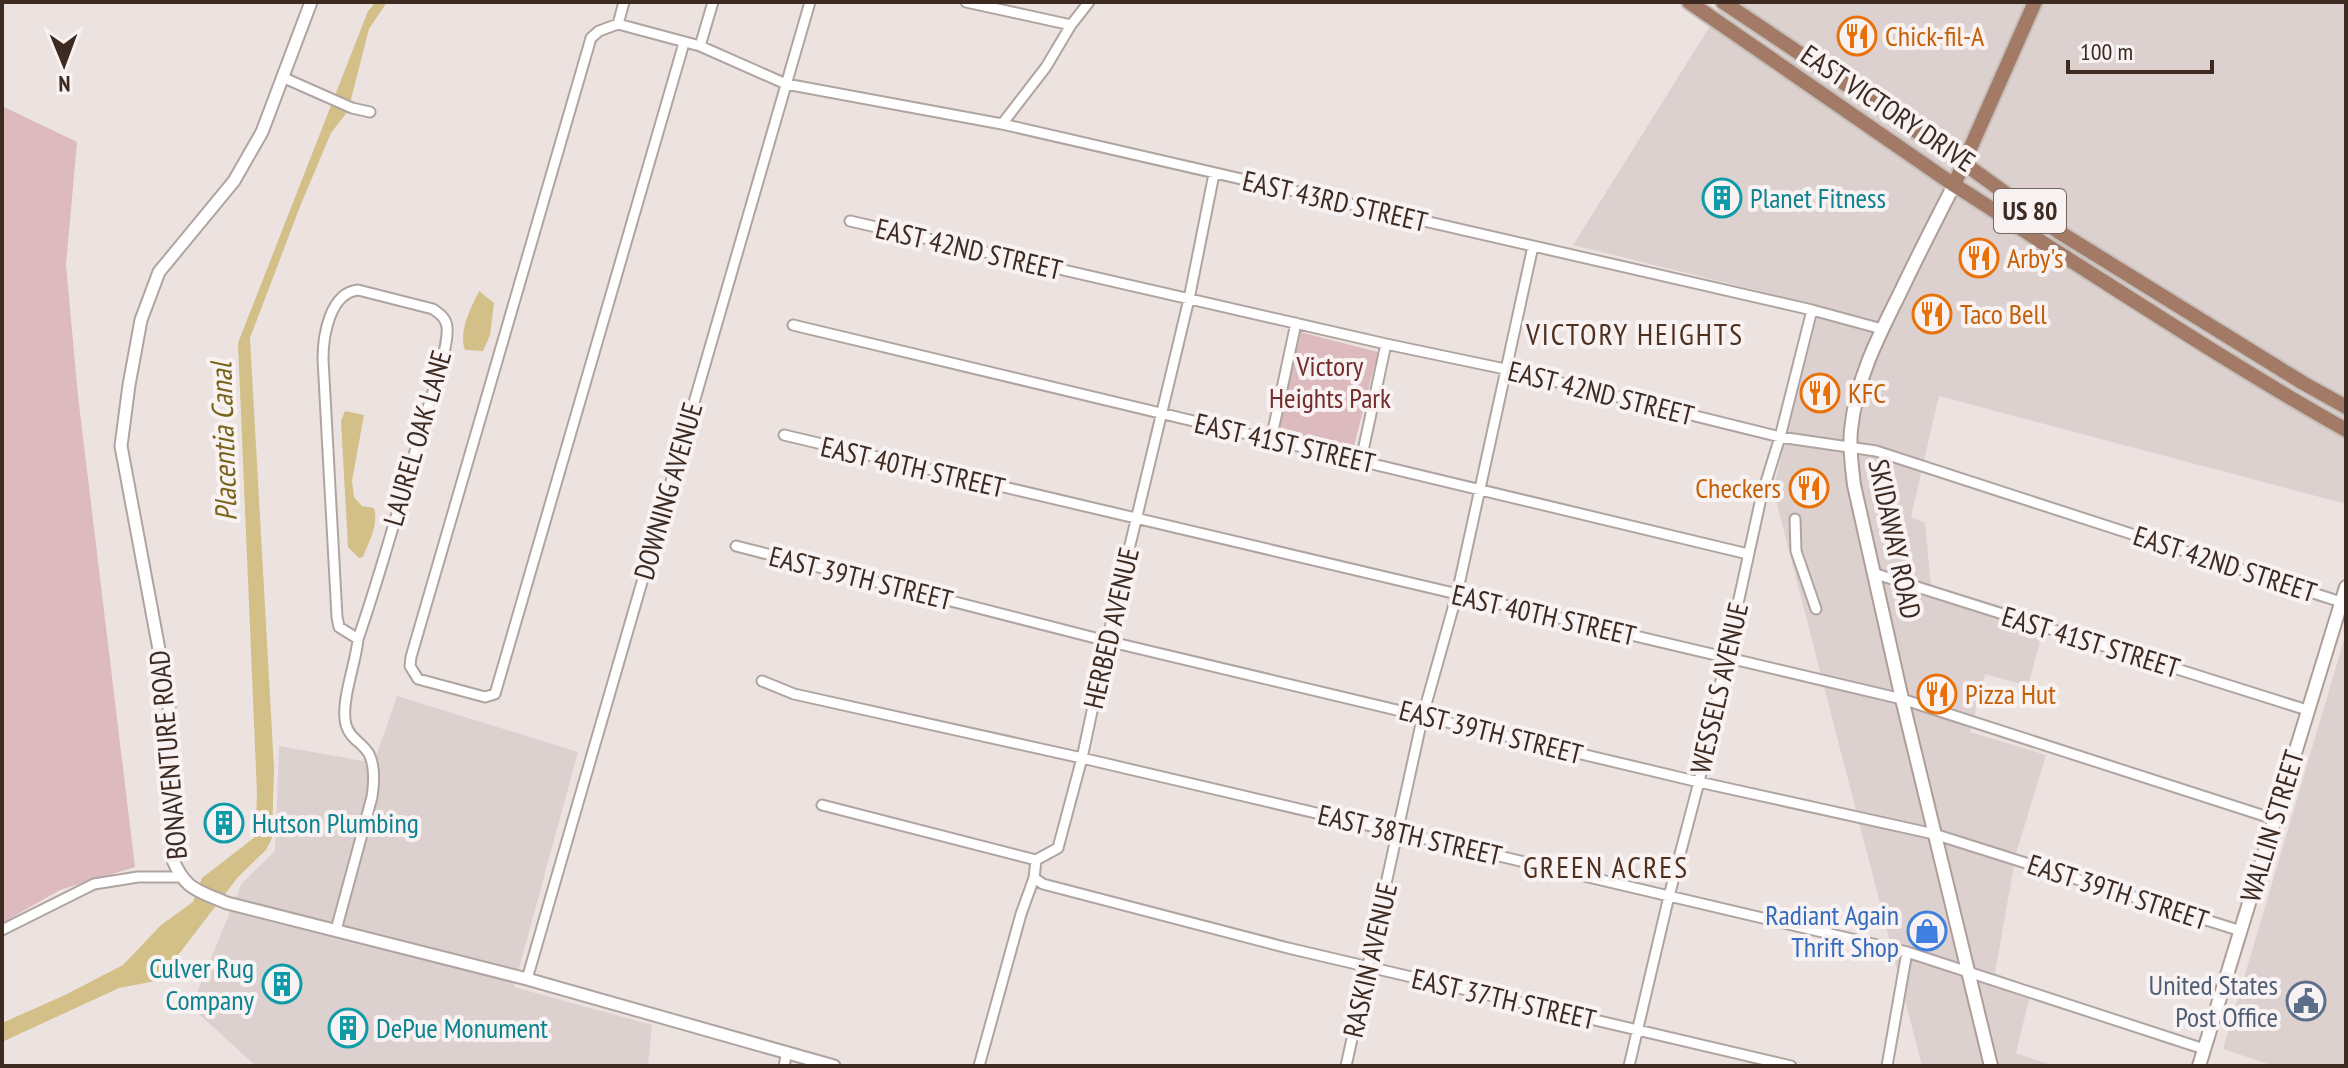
<svg xmlns="http://www.w3.org/2000/svg" width="2348" height="1068" viewBox="0 0 2348 1068" font-family="'PT Sans Narrow',sans-serif">
	<style>
		.built { fill: #dcd1cf }
		.green { fill: #ddbabe }
		.water { fill: #d2c088 }
		.lines { fill: none; stroke-linecap: round; stroke-linejoin: round }
		.minor-casing { stroke: #b0a4a0; stroke-width: 13 }
		.tertiary-casing { stroke: #b0a4a0; stroke-width: 15 }
		.secondary-casing { stroke: #af9d97; stroke-width: 16 }
		.primary-casing { stroke: #c5bfbc; stroke-width: 18 }
		.minor { stroke: #fff; stroke-width: 9 }
		.tertiary { stroke: #fff; stroke-width: 11 }
		.secondary { stroke: #fff; stroke-width: 12 }
		.primary { stroke: #a27a65; stroke-width: 14 }
		.labels { text-anchor: middle; stroke-width: 8; stroke-linejoin: round; paint-order: stroke }
		.shield { fill: #f8f2f2; stroke: #756660; stroke-width: 2 }
		.shield-label { font-size: 26px; font-weight: bold; fill: #3d2a21 }
		.food-label { font-size: 28px; fill: #c56008; stroke: #f8f2f2; text-anchor: start }
		.street-label { font-size: 28px; fill: #3d2a21; stroke: #f8f2f2 }
		.culture-label { font-size: 28px; fill: #0d838f; stroke: #f8f2f2; text-anchor: start }
		.park-label { font-size: 28px; fill: #742b2c; stroke: #f8f2f2 }
		.shop-label { font-size: 28px; fill: #366cbe; stroke: #f8f2f2; text-anchor: end }
		.service-label { font-size: 28px; fill: #4e5e75; stroke: #f8f2f2; text-anchor: end }
		.neighbourhood-label { font-size: 30px; letter-spacing: 2px; fill: #4f2f1d; stroke: #f8f2f2 }
		.water-label { font-size: 30px; font-style: italic; fill: #79641b; stroke: #f8f2f2 }
	</style>
	<rect width="100%" height="100%" fill="#ece3e1"/>
	<path class="built" d="M1725,2h621v502l-407,-108 -28,121 14,6 6,62 115,34 -18,67 -43,-12 -15,58 76,23 -30,99 -21,119 37,14 -16,66 38,13h-132l-149,-577 47,-183 -247,-61z
		M2346,633v433h-72l-51,-17z
		M397,696l181,56 -64,235 138,38 -4,41h-392l-65,-59 51,-124 33,-32 4,-105 95,17z"/>
	<path class="green" d="M2,106l75,36 -11,123 12,131 57,471 -75,23 -58,33z
		M1300,332l78,20 -25,98 -75,-17z"/>
	<path class="water" d="M376,2h11l-18,27 -21,82 -17,22 -30,71 -51,134 24,430 -2,70 -6,12 -28,27 -66,86v15l-53,10 -117,54v-19l63,-28 58,-30 38,-40 32,-23 9,-24 53,-41 2,-43 -19,-451 130,-332z
		M479,291l15,12 -4,32 -7,16 -18,-1c-7,-19 6,-42 14,-59z
		M345,411l19,4 -12,66 2,16 8,9 12,2c5,16 -5,33 -11,49l-4,1 -11,-11 -7,-126z"/>
	<g class="lines">
		<g class="minor-casing">
			<path id="minor" d="M624,2l-6,22 -19,7 -8,7 -180,619 -1,9 8,13 67,18 10,-3 189,-651
				M966,2l105,23
				M618,24l82,22 86,38 216,40 810,186 70,19
				M700,46l13,-44
				M282,77l70,31 18,4
				M1002,124l44,-57 25,-42 18,-23
				M850,221l536,123 119,25 275,68 96,14 465,151
				M793,325l955,229
				M784,435l1118,264 372,120
				M1271,440l25,-117
				M1361,460l25,-116
				M1795,519l1,32 20,58
				M736,546l371,95 592,141 235,52 307,97
				M1876,574l431,136
				M762,681l32,13 288,64 825,194 297,97
				M822,805l214,55
				M1034,878l9,6 245,64 503,118
				M2,930l92,-46 44,-7h42
				M336,930l36,-133c2,-13 3,-31 -3,-43 -7,-12 -19,-15 -23,-29 -6,-23 10,-61 12,-86l-19,-12 -2,-10 -14,-258c0,-24 7,-66 35,-69l75,19c7,5 13,9 14,18 2,19 -14,64 -20,84 -23,76 -43,153 -69,228
				M527,979l283,-977
				M784,1066l3,-14
				M979,1066l42,-152 13,-36 2,-18 22,-12 24,-90 25,-117 82,-342 25,-125
				M1346,1066l77,-351 34,-121 76,-348
				M1629,1066l40,-170 30,-114 62,-284 19,-61 32,-127
				M1887,1066l20,-114"/>
		</g>
		<g class="tertiary-casing">
			<path id="tertiary" d="M311,2l-49,130 -28,49 -75,91 -18,48 -12,65 -8,61 48,257 3,155c14,33 25,32 55,45l300,76 307,87"/>
		</g>
		<g class="secondary-casing">
			<path id="secondary" d="M1954,185c-18,35 -36,70 -53,106 -22,44 -45,88 -50,139 -2,18 1,37 3,55l48,214 89,367
				M2199,1066l147,-479"/>
		</g>
		<g class="primary-casing">
			<path id="primary" d="M1689,2l265,183c33,20 64,42 97,63 98,62 194,125 295,182
				M1723,2l242,162 94,68 244,151 43,24
				M1954,185l81,-183"/>
		</g>
		<use href="#minor" class="minor"/>
		<use href="#tertiary" class="tertiary"/>
		<use href="#secondary" class="secondary"/>
		<use href="#primary" class="primary"/>
	</g>
	<defs>
		<g id="restaurant-ring" transform="scale(2)"><circle r="9.5" fill="#f8f2f2" stroke="#e8710a" stroke-width="1.5"/><path d="M-5-6h1v4h1v-4h1v4h1v-4h1v5L-1.5 .5V6h-2V.5L-5-1ZM5-6V6H3V1.5H1.5Q1.5-4 5-6Z" fill="#e8710a"/></g>
		<g id="building-ring" transform="scale(2)"><circle r="9.5" fill="#f8f2f2" stroke="#0f9aa8" stroke-width="1.5"/><path d="M-4-6H4V6H1V3H-1V6H-4ZM-2.5-4.3h1.7v1.8h-1.7ZM.8-4.3h1.7v1.8H.8ZM-2.5-1h1.7V.8h-1.7ZM.8-1h1.7V.8H.8Z" fill="#0f9aa8"/></g>
		<g id="shop-ring" transform="scale(2)"><circle r="9.5" fill="#f8f2f2" stroke="#3f7fe0" stroke-width="1.5"/><path d="M-5-2.5h2.3a2.7 3.5 0 0 1 5.4 0H5L5.5 6h-11ZM-1.5-2.5h3a1.5 2.3 0 0 0-3 0Z" fill="#3f7fe0"/></g>
		<g id="civic-ring" transform="scale(2)"><circle r="9.5" fill="#f8f2f2" stroke="#5c6f8a" stroke-width="1.5"/><path d="M-.6-6.5H3V-4.5H.6V-3L4-1V1h2V6H-6V1h2V-1L-.6-3ZM-1.2 2.5V6h2.4V2.5Z" fill="#5c6f8a"/></g>
	</defs>
	<g fill-rule="evenodd">
		<use href="#restaurant-ring" x="1857" y="36"/>
		<use href="#building-ring" x="1722" y="198"/>
		<use href="#restaurant-ring" x="1979" y="258"/>
		<use href="#restaurant-ring" x="1932" y="314"/>
		<use href="#restaurant-ring" x="1820" y="393"/>
		<use href="#restaurant-ring" x="1809" y="488"/>
		<use href="#restaurant-ring" x="1937" y="694"/>
		<use href="#building-ring" x="224" y="823"/>
		<use href="#shop-ring" x="1927" y="931"/>
		<use href="#building-ring" x="282" y="984"/>
		<use href="#civic-ring" x="2306" y="1001"/>
		<use href="#building-ring" x="348" y="1028"/>
	</g>
	<g class="labels">
		<rect class="shield" x="1994" y="189" width="72" height="44" rx="6"/>
		<g class="shield-label">
			<text x="2030" y="220">US 80</text>
		</g>
		<g class="food-label">
			<text x="1885" y="46">Chick-fil-A</text>
			<text x="2007" y="268">Arby's</text>
			<text x="1960" y="324">Taco Bell</text>
			<text x="1848" y="403">KFC</text>
			<text x="1781" y="498" text-anchor="end">Checkers</text>
			<text x="1965" y="704">Pizza Hut</text>
		</g>
		<g class="street-label">
			<text transform="translate(1888 108) rotate(34)" y="10">EAST VICTORY DRIVE</text>
			<text transform="translate(1335 201) rotate(13)" y="10">EAST 43RD STREET</text>
			<text transform="translate(969 249) rotate(13)" y="10">EAST 42ND STREET</text>
			<text transform="translate(1601 393) rotate(14)" y="10">EAST 42ND STREET</text>
			<text transform="translate(417 438) rotate(-74)" y="10">LAUREL OAK LANE</text>
			<text transform="translate(1285 443) rotate(13)" y="10">EAST 41ST STREET</text>
			<text transform="translate(913 467) rotate(13)" y="10">EAST 40TH STREET</text>
			<text transform="translate(668 491) rotate(-74)" y="10">DOWNING AVENUE</text>
			<text transform="translate(1895 539) rotate(78)" y="10">SKIDAWAY ROAD</text>
			<text transform="translate(2225 564) rotate(18)" y="10">EAST 42ND STREET</text>
			<text transform="translate(861 578) rotate(14)" y="10">EAST 39TH STREET</text>
			<text transform="translate(1544 615) rotate(13)" y="10">EAST 40TH STREET</text>
			<text transform="translate(1111 628) rotate(-77)" y="10">HERBED AVENUE</text>
			<text transform="translate(2091 642) rotate(17)" y="10">EAST 41ST STREET</text>
			<text transform="translate(1719 688) rotate(-77)" y="10">WESSELS AVENUE</text>
			<text transform="translate(1491 732) rotate(14)" y="10">EAST 39TH STREET</text>
			<text transform="translate(168 755) rotate(-95)" y="10">BONAVENTURE ROAD</text>
			<text transform="translate(2272 826) rotate(-73)" y="10">WALLIN STREET</text>
			<text transform="translate(1410 835) rotate(13)" y="10">EAST 38TH STREET</text>
			<text transform="translate(2118 892) rotate(18)" y="10">EAST 39TH STREET</text>
			<text transform="translate(1370 960) rotate(-77)" y="10">RASKIN AVENUE</text>
			<text transform="translate(1504 999) rotate(13)" y="10">EAST 37TH STREET</text>
		</g>
		<g class="culture-label">
			<text x="1750" y="208">Planet Fitness</text>
			<text x="252" y="833">Hutson Plumbing</text>
			<text x="254" y="978" text-anchor="end">Culver Rug<tspan x="254" dy="32">Company</tspan></text>
			<text x="376" y="1038">DePue Monument</text>
		</g>
		<g class="park-label">
			<text x="1330" y="376">Victory<tspan x="1330" dy="32">Heights Park</tspan></text>
		</g>
		<g class="shop-label">
			<text x="1899" y="925">Radiant Again<tspan x="1899" dy="32">Thrift Shop</tspan></text>
		</g>
		<g class="service-label">
			<text x="2278" y="995">United States<tspan x="2278" dy="32">Post Office</tspan></text>
		</g>
		<g class="neighbourhood-label">
			<text x="1635" y="345">VICTORY HEIGHTS</text>
			<text x="1606" y="878">GREEN ACRES</text>
		</g>
		<g class="water-label">
			<text transform="translate(224 442) rotate(-92)" y="10">Placentia Canal</text>
		</g>
	</g>
	<rect width="2348" height="1068" fill="none" stroke="#3d2a21" stroke-width="8"/>
	<g transform="translate(64 64) rotate(179)" stroke="#f8f2f2" stroke-width="6" paint-order="stroke">
	<path d="M0-6L14 30L0 20L-14 30Z" fill="#3d2a21"/>
	<text y="-12" font-size="22" font-weight="bold" text-anchor="middle" fill="#3d2a21">N</text>
	</g>
	<path d="M2068 60v12h144v-12" fill="none" stroke="#3d2a21" stroke-width="4"/>
	<text x="2080" y="60" font-size="24" fill="#3d2a21" stroke="#f8f2f2" stroke-width="6" paint-order="stroke">100 m</text>
</svg>
